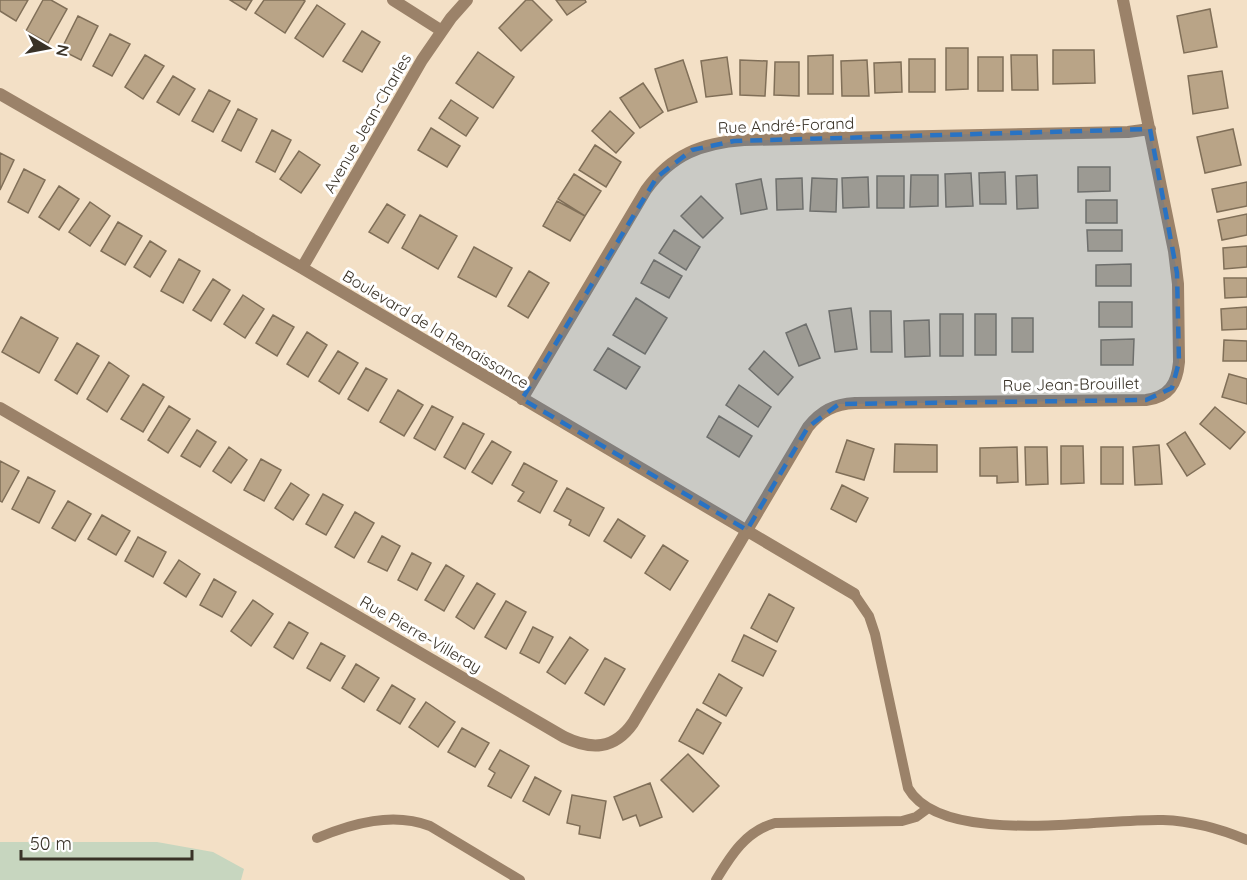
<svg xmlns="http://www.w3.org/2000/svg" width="1247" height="880" viewBox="0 0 1247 880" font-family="Quicksand,sans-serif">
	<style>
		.green { fill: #c7d6bf }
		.building { fill: #b9a487; stroke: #806f58; stroke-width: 1.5 }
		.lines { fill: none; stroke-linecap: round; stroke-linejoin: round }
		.lane { stroke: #9b8269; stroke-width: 10 }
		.street { stroke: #9b8269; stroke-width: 12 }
		.marked { fill: #2973c3; fill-opacity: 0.2; stroke: #2973c3; stroke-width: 4.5; stroke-dasharray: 12 8; stroke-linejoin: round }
		.labels { text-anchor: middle; stroke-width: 6; stroke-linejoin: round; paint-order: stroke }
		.street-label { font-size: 16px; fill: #393227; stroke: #fff }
	</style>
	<rect width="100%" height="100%" fill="#f3e0c6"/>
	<path class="green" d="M0,842h157l56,10 31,17 -3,11h-241z"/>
	<path class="building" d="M0,0h28l-12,21 -16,-10z
		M43,0h8l16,9 -19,34 -22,-12z
		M230,0h22l-6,10z
		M264,0h39l2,1 -20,32 -30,-20z
		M526,0h6l20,20 -31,31 -22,-23z
		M556,0h29l1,2 -19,13z
		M317,5l28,19 -22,33 -28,-19z
		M1210,9l7,38 -33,6 -7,-37z
		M78,16l20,10 -17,34 -20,-10z
		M362,31l18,11 -18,30 -19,-11z
		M110,34l20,10 -18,32 -19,-10z
		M946,48h22v41l-22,1z
		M1053,50h41l1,33 -42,1z
		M478,52l36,25 -21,31 -37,-25z
		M145,55l19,11 -21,33 -18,-12z
		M833,55v39h-25v-38z
		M1011,55h26l1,35h-26z
		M727,57l5,37 -26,3 -5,-36z
		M978,57h25v34h-25z
		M909,59h26v33h-26z
		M683,60l14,42 -29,9 -13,-42z
		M740,60l27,1 -2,35 -25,-1z
		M867,60l2,36h-27l-1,-35z
		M775,62h24v34l-25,-1z
		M901,62l1,30 -27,1 -1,-30z
		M1222,71l6,37 -35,6 -5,-38z
		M173,76l22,13 -16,26 -22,-13z
		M643,83l20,29 -23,16 -20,-30z
		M209,90l21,11 -17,31 -21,-11z
		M451,100l27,18 -12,18 -27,-18z
		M238,109l19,10 -16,32 -19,-10z
		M610,111l24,22 -18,20 -24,-22z
		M431,128l29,18 -13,21 -29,-17z
		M1233,129l8,36 -36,8 -8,-36z
		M272,130l19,10 -16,32 -19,-10z
		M595,145l26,17 -15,25 -27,-17z
		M299,151l21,14 -19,28 -21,-14z
		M0,153l14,7 -14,30z
		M1078,167h32v24l-32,1z
		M24,169l21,11 -17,33 -20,-11z
		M1005,172l1,32h-26l-1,-31z
		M971,173l2,33 -27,1 -1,-33z
		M574,174l27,17 -16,25 -27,-17z
		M911,175h27v31l-28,1z
		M1037,175l1,33 -21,1 -1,-33z
		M877,176h27v32h-27z
		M868,177l1,30 -26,1 -1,-30z
		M802,178l1,31 -26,1 -1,-31z
		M812,178l25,1 -1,33 -26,-1z
		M761,179l6,30 -26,5 -5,-30z
		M1247,182v24l-30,6 -5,-23z
		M59,186l20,13 -20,31 -20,-13z
		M701,196l22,22 -20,20 -22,-22z
		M1086,200h31v23h-31z
		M557,201l28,15 -15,25 -27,-15z
		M90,202l20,14 -20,30 -21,-14z
		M387,204l18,11 -17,28 -19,-11z
		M1247,214v21l-25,5 -4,-20z
		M420,215l37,21 -19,33 -36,-21z
		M118,222l24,14 -17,29 -24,-14z
		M674,230l26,17 -14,23 -27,-17z
		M1087,230h35v21h-34z
		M150,241l16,10 -16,26 -16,-10z
		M1247,246v21l-23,2 -1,-21z
		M474,247l38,21 -16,29 -38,-20z
		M179,259l21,12 -17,32 -22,-12z
		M654,260l28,16 -13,22 -28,-15z
		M1131,264v22h-35v-21z
		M529,271l20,12 -21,35 -20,-12z
		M1224,278h23v19l-22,1z
		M213,279l17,11 -19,31 -18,-11z
		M243,295l21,14 -19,29 -21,-14z
		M636,298l31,20 -22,36 -32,-19z
		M1099,302h33v25h-33z
		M1247,307v22l-25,1 -1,-21z
		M851,308l6,41 -22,3 -6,-41z
		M870,311h21l1,41h-21z
		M940,314h23v42h-23z
		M975,314h21v41h-21z
		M273,315l21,12 -17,29 -21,-13z
		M21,317l37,21 -19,35 -37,-21z
		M1012,318h21v34h-21z
		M929,320l1,36 -25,1 -1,-36z
		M806,324l14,34 -21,8 -13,-33z
		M307,332l20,13 -19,32 -21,-13z
		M1134,339l-1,26h-32v-25z
		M1224,340l23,1v20h-24z
		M77,343l22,13 -22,38 -22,-14z
		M608,348l32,19 -14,22 -32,-19z
		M338,351l20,12 -19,31 -20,-13z
		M764,351l29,26 -15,18 -29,-26z
		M109,362l20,14 -22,36 -20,-13z
		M366,368l21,11 -19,32 -20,-12z
		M1229,374l18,5v25l-25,-7z
		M143,384l21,13 -21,35 -22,-13z
		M739,385l32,22 -13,20 -32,-22z
		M398,390l25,15 -19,31 -24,-14z
		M169,406l21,13 -22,34 -20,-13z
		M432,406l21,11 -18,33 -21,-12z
		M1215,407l30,25 -15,17 -30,-25z
		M719,416l33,20 -13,21 -32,-20z
		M463,423l21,11 -19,35 -21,-12z
		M197,430l19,12 -16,25 -19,-11z
		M1185,432l20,32 -18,12 -20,-32z
		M847,440l27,9 -10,31 -28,-8z
		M492,441l19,11 -19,32 -20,-12z
		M895,444l42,1v27h-43z
		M1159,445l3,39 -27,1 -2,-38z
		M1061,446h22l1,37 -23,1z
		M229,447l18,13 -16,23 -18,-12z
		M1017,447l1,35 -21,1v-7h-17v-28z
		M1025,447h22l1,37 -22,1z
		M1101,447h22v37h-22z
		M261,459l20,11 -17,31 -20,-11z
		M0,461l19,10 -17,31 -2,-1z
		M524,463l33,18 -17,32 -22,-12 6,-9 -12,-7z
		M28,477l27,14 -16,32 -27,-14z
		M291,483l18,12 -16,25 -18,-12z
		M842,485l26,13 -12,24 -25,-13z
		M567,488l37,20 -15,28 -20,-11 2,-5 -17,-9z
		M323,494l20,11 -17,30 -20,-11z
		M68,501l23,13 -16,27 -23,-13z
		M355,512l19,11 -20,35 -19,-11z
		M102,515l28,16 -14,24 -28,-16z
		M618,519l27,17 -14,22 -27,-17z
		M382,536l18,10 -13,25 -19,-9z
		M138,537l28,15 -13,25 -28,-16z
		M663,545l25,16 -18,29 -25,-17z
		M412,553l19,10 -14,27 -19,-10z
		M179,560l21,14 -14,23 -22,-14z
		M446,565l18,11 -20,35 -19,-11z
		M214,579l22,13 -14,25 -22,-12z
		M477,583l18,11 -21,35 -18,-12z
		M769,594l25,14 -17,34 -26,-14z
		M253,600l20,14 -22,32 -20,-15z
		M506,601l20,11 -20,37 -21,-12z
		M289,622l19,11 -15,26 -19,-12z
		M533,627l20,10 -14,26 -19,-10z
		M744,635l32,16 -13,25 -31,-15z
		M570,637l18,13 -23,34 -18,-12z
		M321,643l24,13 -15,25 -23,-13z
		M605,658l20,11 -21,36 -19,-12z
		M356,664l23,14 -15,24 -22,-14z
		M719,674l23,14 -16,28 -23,-13z
		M392,685l23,14 -15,25 -23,-14z
		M426,702l29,20 -17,25 -29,-20z
		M697,709l24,14 -18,31 -24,-13z
		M462,728l27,15 -14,24 -27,-15z
		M500,750l29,16 -18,32 -23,-12 7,-13 -6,-4z
		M688,754l31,32 -26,26 -32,-32z
		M535,777l26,14 -12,24 -26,-14z
		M650,783l12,34 -22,9 -4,-11 -13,5 -9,-23z
		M572,795l34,6 -6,37 -21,-4 1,-8 -13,-3z"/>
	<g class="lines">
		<path class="lane" d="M854,594l15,22 6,18 33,154c34,60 194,30 255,32 28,1 58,9 84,20
			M317,838c36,-15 76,-26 113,-12l90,54
			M716,880c15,-25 30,-49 59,-57l127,-2 14,-4 11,-8"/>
		<path class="street" d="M393,0l49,31
			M0,94l302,174 552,326
			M302,268l120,-208 29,-42 16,-18
			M522,399l124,-209c26,-36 56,-47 98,-50l384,-8 22,-3
			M0,408l564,329c27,13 50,13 69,-14l175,-296c13,-16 26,-23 47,-24l291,-3c23,-3 31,-16 33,-38l-1,-78 -4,-33 -51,-251"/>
	</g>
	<path class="marked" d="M1150,129l27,144 2,89 -7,26 -26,12 -307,4 -31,23 -61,103 -225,-131 135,-222 35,-27 42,-9z"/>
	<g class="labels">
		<g class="street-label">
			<text transform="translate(367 123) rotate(-60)" y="6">Avenue Jean-Charles</text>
			<text transform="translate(786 125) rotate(-2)" y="6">Rue André-Forand</text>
			<text transform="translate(436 329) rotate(31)" y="6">Boulevard de la Renaissance</text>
			<text transform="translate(1071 384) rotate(-1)" y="6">Rue Jean-Brouillet</text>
			<text transform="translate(421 634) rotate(30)" y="6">Rue Pierre-Villeray</text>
		</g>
	</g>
	<g transform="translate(48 48) rotate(100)" stroke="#ffffff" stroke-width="4.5" paint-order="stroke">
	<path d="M0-4.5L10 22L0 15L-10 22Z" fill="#393227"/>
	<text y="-9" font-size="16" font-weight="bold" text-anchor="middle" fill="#393227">N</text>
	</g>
	<path d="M21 850v9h171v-9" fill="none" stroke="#393227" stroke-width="3"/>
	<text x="30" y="850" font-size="18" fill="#393227" stroke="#ffffff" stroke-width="4.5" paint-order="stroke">50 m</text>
</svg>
